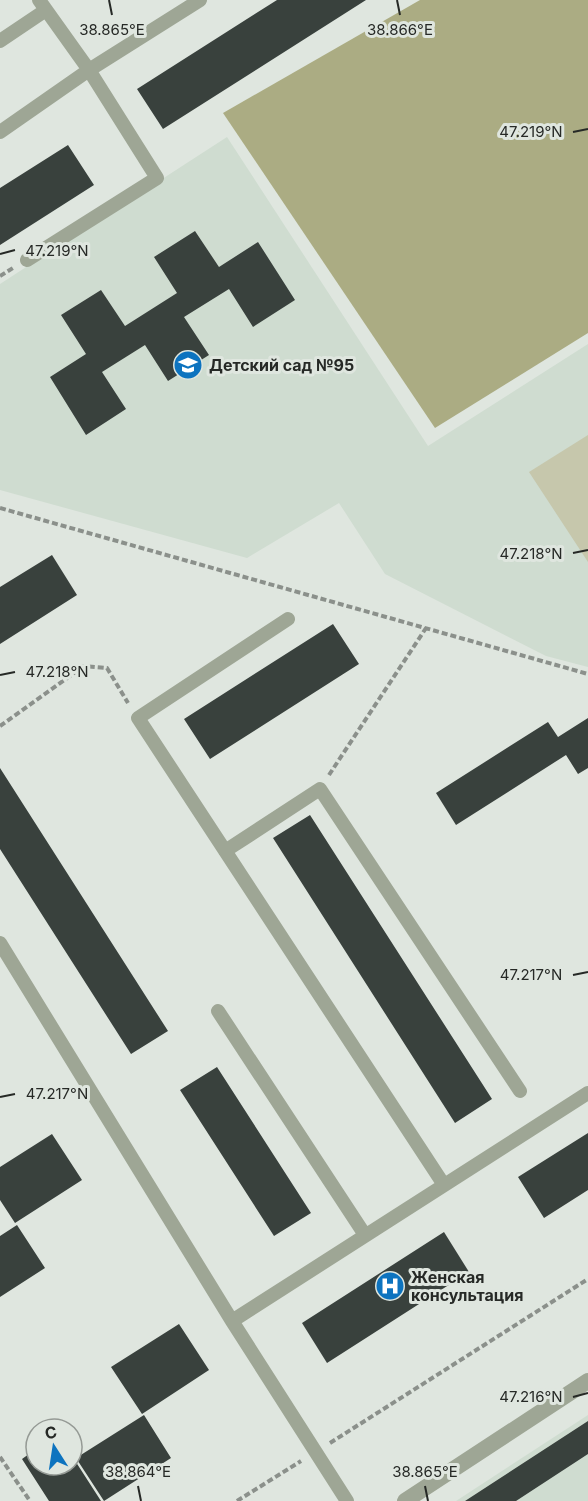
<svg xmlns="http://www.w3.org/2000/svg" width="588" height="1501" viewBox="0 0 588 1501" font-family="Inter,sans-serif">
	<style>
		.built { fill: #cfdcd0 }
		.green { fill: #c6c7ac }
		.forest { fill: #abac83 }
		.building { fill: #39413d }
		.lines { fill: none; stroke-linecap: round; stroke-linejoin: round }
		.path { stroke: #8b908b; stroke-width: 4; stroke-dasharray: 6 3; stroke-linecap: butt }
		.service { stroke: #9ea695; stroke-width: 14 }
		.minor { stroke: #9ea695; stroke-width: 16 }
		.ticks { fill: none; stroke: #262926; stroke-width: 2 }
		.labels { text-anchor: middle; stroke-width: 6; stroke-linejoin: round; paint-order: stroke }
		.poi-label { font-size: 16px; font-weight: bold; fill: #262926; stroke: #dfe6df; text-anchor: start }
		.ticks-label { font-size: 15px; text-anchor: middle; fill: #262926; stroke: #dfe6df; stroke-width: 6; stroke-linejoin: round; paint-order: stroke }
	</style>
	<rect width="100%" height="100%" fill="#dfe6df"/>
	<path class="built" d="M227,137l201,309 160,-102v323l-42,-11 -161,-82 -46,-71 -92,55 -247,-68v-206z
		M588,1415v86h-132z"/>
	<path class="green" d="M588,435v127l-59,-90z"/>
	<path class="forest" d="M420,0h168v333l-153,95 -212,-315z"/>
	<path class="building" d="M277,0h89l-203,129 -26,-40z
		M68,145l26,40 -94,60v-57z
		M195,231l24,36 39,-25 37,58 -42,27 -24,-38 -45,28 25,38 -41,26 -23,-36 -43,27 24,37 -40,26 -36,-58 36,-23 -25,-39 40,-25 24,36 52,-33 -23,-36z
		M52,555l25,40 -77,49v-57z
		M333,624l26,40 -149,95 -26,-40z
		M588,718v50l-10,6 -12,-19 -110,70 -20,-32 112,-71 10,15z
		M0,768l168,263 -37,23 -131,-205z
		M310,815l182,284 -37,24 -182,-285z
		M217,1067l94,146 -37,23 -94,-146z
		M588,1133v57l-44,28 -26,-41z
		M52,1134l30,46 -67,43 -15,-23v-33z
		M17,1225l28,43 -45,29v-61z
		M444,1232l25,40 -142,91 -25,-40z
		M179,1324l30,46 -67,44 -31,-47z
		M144,1415l27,43 -67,43 -28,-43z
		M588,1421v33l-72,47h-51z
		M36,1449v16h36v-9l29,45h-52l-27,-42z"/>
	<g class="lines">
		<path class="path" d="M0,276l13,-8
			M0,508l588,166
			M0,726l84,-60 23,2 21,35
			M329,775l97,-147
			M330,1443l258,-164
			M0,1457l30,44
			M237,1501l64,-40"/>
		<path class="service" d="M39,0l50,70 111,-70
			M0,41l46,-31
			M0,132l89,-62 68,108 -130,82
			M288,619l-150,99 306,467
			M225,851l95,-62 200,302
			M0,943l232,378 115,180
			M218,1011l147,224
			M232,1321l356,-228"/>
		<path class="minor" d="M405,1501l183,-120"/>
	</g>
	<path class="ticks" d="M109,0l3,15M397,0l3,15M573,132l15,-3M0,254l15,-4M573,553l15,-3M0,675l15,-3M573,975l15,-3M0,1097l15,-3M573,1397l15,-4M138,1486l3,15M425,1486l3,15"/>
	<defs>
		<g id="school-disc" transform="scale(1.5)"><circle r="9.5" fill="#0d73bf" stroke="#dfe6df"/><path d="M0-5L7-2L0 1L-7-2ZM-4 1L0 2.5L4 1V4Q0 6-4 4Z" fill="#fff"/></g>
		<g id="hospital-disc" transform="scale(1.5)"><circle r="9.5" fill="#0d73bf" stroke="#dfe6df"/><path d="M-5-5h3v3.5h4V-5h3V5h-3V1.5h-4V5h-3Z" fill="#fff"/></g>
	</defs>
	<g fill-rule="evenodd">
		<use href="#school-disc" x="188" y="365"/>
		<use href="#hospital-disc" x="390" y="1286"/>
	</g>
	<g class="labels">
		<g class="poi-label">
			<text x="209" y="371">Детский сад №95</text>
			<text x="411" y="1283">Женская<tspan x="411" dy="18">консультация</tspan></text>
		</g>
	</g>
	<g class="ticks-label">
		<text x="112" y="35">38.865°E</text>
		<text x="400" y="35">38.866°E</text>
		<text x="531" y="137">47.219°N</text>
		<text x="57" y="256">47.219°N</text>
		<text x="531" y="559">47.218°N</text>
		<text x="57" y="677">47.218°N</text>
		<text x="531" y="980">47.217°N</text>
		<text x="57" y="1099">47.217°N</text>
		<text x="531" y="1402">47.216°N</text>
		<text x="138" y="1477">38.864°E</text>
		<text x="425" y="1477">38.865°E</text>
	</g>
	<g transform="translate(54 1447) rotate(348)"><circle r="28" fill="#dfe6df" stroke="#959a95" stroke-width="1.5"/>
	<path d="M0-4.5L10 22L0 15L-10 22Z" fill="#0d73bf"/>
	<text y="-9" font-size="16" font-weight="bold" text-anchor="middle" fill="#262926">С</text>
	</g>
</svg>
